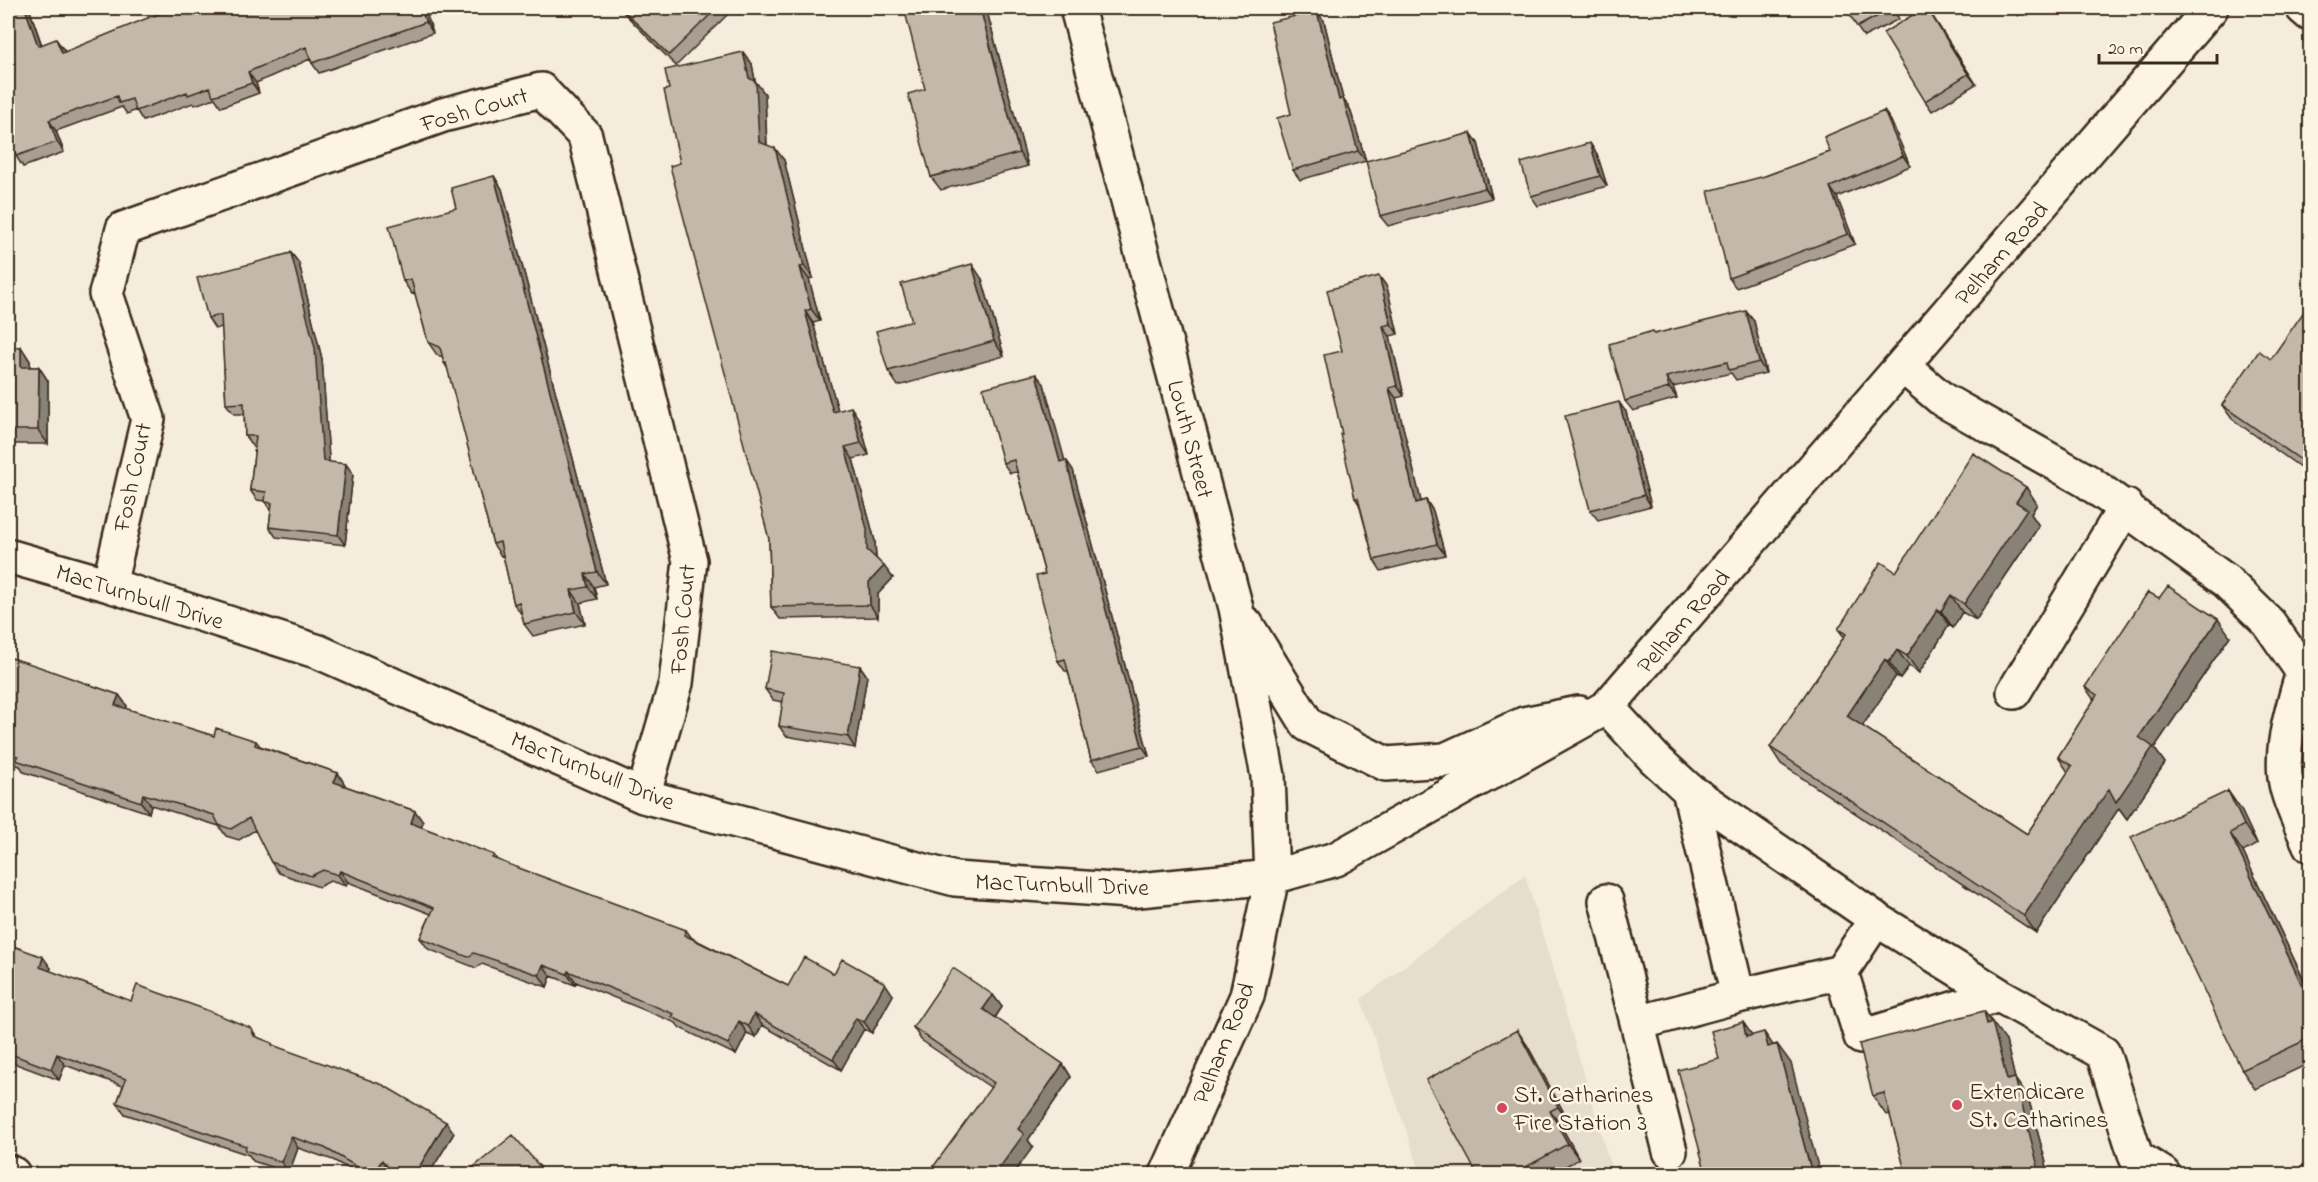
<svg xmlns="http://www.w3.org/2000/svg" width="2318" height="1182" viewBox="0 0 2318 1182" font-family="'Indie Flower',sans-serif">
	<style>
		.built { fill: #e5ddce }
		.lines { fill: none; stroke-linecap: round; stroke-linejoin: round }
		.minor-casing { stroke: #3b2a1e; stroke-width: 38 }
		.major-casing { stroke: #3b2a1e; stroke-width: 38 }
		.minor { stroke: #fcf5e5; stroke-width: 33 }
		.major { stroke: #fcf5e5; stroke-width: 33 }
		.wall { fill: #a89f92; stroke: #3b2a1e; stroke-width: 1.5 }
		.shaded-wall { fill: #888277; stroke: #3b2a1e; stroke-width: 1.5 }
		.building { fill: #c3b9aa; stroke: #3b2a1e; stroke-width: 1.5 }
		.poi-dot { fill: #d1495b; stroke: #fcf5e5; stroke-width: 2 }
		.labels { text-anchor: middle; stroke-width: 5; stroke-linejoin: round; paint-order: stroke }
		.street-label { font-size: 24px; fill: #3b2a1e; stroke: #fcf5e5 }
		.poi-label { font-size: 24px; fill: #3b2a1e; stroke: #fcf5e5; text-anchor: start }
	</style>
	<rect width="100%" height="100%" fill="#f4eddd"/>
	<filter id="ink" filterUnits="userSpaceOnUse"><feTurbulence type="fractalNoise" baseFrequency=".0167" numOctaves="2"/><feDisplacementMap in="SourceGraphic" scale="12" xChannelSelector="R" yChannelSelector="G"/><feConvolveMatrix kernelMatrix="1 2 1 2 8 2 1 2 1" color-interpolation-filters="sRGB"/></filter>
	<g filter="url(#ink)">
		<path class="built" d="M1525,875l88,299h-192l-60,-175z"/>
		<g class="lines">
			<g class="minor-casing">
				<path id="minor" d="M2303,8l7,6
					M1904,367l39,33 144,81 139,100 43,42 34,49 7,4
					M8,556l101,29 210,67 324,144 312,83 174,12 143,-14
					M109,585l39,-166 -42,-125 17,-65 320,-114 98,-25 44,46 105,425 -14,122 -33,113
					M2303,672c-10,35 -25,80 -16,116 5,20 15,39 23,57
					M2014,692l112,-186
					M1607,707l48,52 34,31 187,129 123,76 104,58 33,104 27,17
					M1689,790l49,206 103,-24 35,-53
					M1606,901l64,250
					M1841,972l20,65 138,-42
					M1638,1023l100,-27
					M8,1172l5,2"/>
			</g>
			<g class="major-casing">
				<path id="major" d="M1077,8l159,600 32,168 4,101 -25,119 -80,178
					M1246,624l62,101 78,39 59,-4 79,-36 55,-11
					M1272,877l64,-18 271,-152 604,-699"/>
			</g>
			<use href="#minor" class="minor"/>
			<use href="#major" class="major"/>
		</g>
		<path class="wall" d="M8,8h21l13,37 22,5 1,2 111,-44h275l-24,8 6,17 -114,40 -7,-10 -2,-4 -54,24 3,10 -38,14 -6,-9 -20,7 -2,-2 -50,18 -7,-11 -9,4 -5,-7 -66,24 8,21 -41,15 -7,-11z
			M620,8h114l-58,58 -53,-54z
			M986,8l42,158 -87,24 -10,-13 -6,-88z
			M1892,8l7,11 -35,18 -7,-10z
			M2010,8h16l-8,8z
			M1933,17l43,67 -44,27 -7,-10z
			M1324,21l19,78 7,10 16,52 -66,19 -7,-10 -2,-56z
			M752,64l3,18 10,12 2,51 17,15 29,118 -4,1 11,42 -7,2 25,88 21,8 10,36 -16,4 22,82 1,17 17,20 -15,16v23l-98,2 -9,-12 -2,-68 -89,-376z
			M1884,111l7,10 19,45 -73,31 18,47 -119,44 -7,-10 36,-102 65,-24z
			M1471,133l7,10 14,55 -104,28 -8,-10z
			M1597,154l10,32 -69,20 -7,-10z
			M494,176l8,13 104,395 -12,3 3,12 -17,4 5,21 -52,12 -9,-12 -2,-9 -8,-11 -11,-49 -2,1 -8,-12 -45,-175 -4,-6 -2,-6 -5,-2 -9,-13 -13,-49 -3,1 -9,-13 53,-73z
			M291,253l8,10 23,96 7,103 24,12 -8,71 -69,-8 -7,-10 2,-16 -6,-10 -8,-1 -7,-10 5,-43h-2l-8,-11 -1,-22h-10l-8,-10 -4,-77 -7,2 -7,-11z
			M1379,276l8,11 11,47 -8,2 14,60 -8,2 25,104 5,-2 7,11 12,44 -64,16 -7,-11 -15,-56 -4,-6 -13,-64v-83z
			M982,279l22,77 -106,30 -10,-15 24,-50z
			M8,303l1,3 -1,41h13l9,14v6h9l9,14v63h-40z
			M2310,309v165l-78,-55 -10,-14 49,-46z
			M1754,321l12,52 -30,7 -5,-7 -58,14 4,11 -44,13 -8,-10 30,-67z
			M1044,384l20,77 2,-1 7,10 76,286 -50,14 -8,-10 -23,-89h-3l-7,-10 -13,-87 -28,-102 -7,1 -7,-10z
			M1626,412l25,94 -53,14 -8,-10z
			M2026,487l11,17 -6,10 8,12 -63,94 -14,-8 -9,16 -4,-3 -30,48 -10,-7 -9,12 -4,-2 -34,50 165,108 41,-62 -10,-15 36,-57 -9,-13 74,-89 71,38 -76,112 11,15 -38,56 -8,-11 -83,125 -255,-169 -11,-17 74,-110 -6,-8 58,-57z
			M8,657l111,38 8,11 -1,3 88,27 42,5 4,5 78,27 7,12v1l70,25 8,11 -2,5 73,28 3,5 195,78 96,48 46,-12 59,21 -21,38 -8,-4 -23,41 -79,-45 -6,12 -9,-4 -11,22 -56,-27 -4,-5 -100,-41 -1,3 -24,-9 -4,11 -65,-23 -6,4 -48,-19 -8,-11 11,-24 -83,-32 -2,4 -16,-5 -11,6 -40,-14 -8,-11 -16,-32 -16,10 -13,-4 -7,-10 -68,-21 -2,8 -125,-41 -4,-6 -12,-3z
			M860,666l7,10 -12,72 -69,-12 -7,-10 4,-24 -10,-2 -8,-11z
			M2228,791l13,19 16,34 -14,8 67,141v70l-55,26 -13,-19z
			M8,944l43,24 -1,3 81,30 120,27 6,9 18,9 171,76 8,11 -25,41h-37l-3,-2 -1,2h-30l-25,-14 -35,-12 -9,25 -36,-12 -4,-6 -124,-41 -8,-11 6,-17 -58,-21 -6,15 -51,-19z
			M993,995l9,12 -7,11 68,46 8,13 -43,63 5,7 -43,-60 -69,-47 -8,-13z
			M2006,1041l9,38 13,18 21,77h-143l-16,-60 -4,1 -13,-19z
			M1527,1045l42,77 -8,4 18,33 -28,15h-74z"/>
		<path class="shaded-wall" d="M25,8h4l16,48 -7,-10z
			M420,8l7,8 6,17 -7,-11z
			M980,8h6l42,158 -9,-13z
			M1927,8l6,9 43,67 -8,-10z
			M1317,11l7,10 19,78 7,10 16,52 -8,-10 -19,-51z
			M56,39l8,11 5,14 -7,-11z
			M743,52l9,12 4,22v-4l9,12 2,60 -8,-12 -10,-64z
			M248,72l8,11 3,10 -7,-10z
			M1884,111l7,10 19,45 -7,-10z
			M49,120l7,11 8,21 -7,-10z
			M1471,133l7,10 14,55 -7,-10z
			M1590,143l7,11 10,32 -7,-10z
			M775,148l9,12 29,118 -9,-12z
			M494,176l8,13 104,395 -9,-12z
			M1830,187l7,10 18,47 -7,-10z
			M291,253l8,10 23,96 8,113 -7,-11z
			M972,264l10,15 22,77 -10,-15z
			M800,267l9,12 11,42 -9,-12z
			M1379,276l8,11 11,47 -7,-10z
			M8,303l1,3 -1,48z
			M805,311l8,12 29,101 -9,-12z
			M1746,311l8,10 12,52 -7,-11z
			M1383,326l7,10 14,60 -7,-10z
			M21,347l9,14v20l-9,-14z
			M39,367l9,14v63l-10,-14z
			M1036,374l8,10 24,88 -8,-10z
			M1666,377l7,10 4,11 -8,-10z
			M1389,388l7,10 28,115 -8,-10z
			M1619,402l7,10 25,94 -7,-11z
			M851,407l8,12 10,36 -8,-12z
			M845,447l8,12 22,82 1,21 -9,-12z
			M1066,460l7,10 76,286 -7,-10z
			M346,464l7,10 -8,71 -7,-10z
			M2026,487l11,17 -6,10 8,12 -63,94 -12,-16 52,-102z
			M1426,500l7,11 12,44 -8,-11z
			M884,566l9,12 -15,16v23l-8,-12 -1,-23z
			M585,574l9,13 3,12 -9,-12z
			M571,590l9,13 5,21 -9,-12z
			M1951,595l11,17 -9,16 -12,-17z
			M1938,609l11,16 -30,48 -12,-17z
			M2218,619l12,17 -76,112 11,15 -38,56 -8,-11 -83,125 -12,-17 115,-179z
			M1897,650l12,16 -9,12 -11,-16z
			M1885,659l11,17 -38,57 -11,-17z
			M860,666l7,10 -12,72 -7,-11z
			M119,695l8,11 -4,11 -8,-12z
			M338,773l7,12 -3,9 -8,-12z
			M2228,791l13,19 16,34 -13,-19z
			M143,794l8,11 -2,8 -8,-11z
			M415,811l8,11 -5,12 -7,-11z
			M2230,833l13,19 67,141v7l-3,-4z
			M340,871l8,11 -2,4 -8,-11z
			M686,930l8,11 -10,-6z
			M43,957l8,11 -4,10 -7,-11z
			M543,965l8,11 -4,11 -8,-12z
			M568,971l8,11 -1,3 -8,-11z
			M885,983l8,12 -21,38 -8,-11z
			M993,995l9,12 -10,15 -9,-13z
			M1984,1011l22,30 9,38 13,18 21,77h-9l-53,-150z
			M754,1014l8,11 -6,12 -8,-11z
			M856,1018l8,11 -23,41 -8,-11z
			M739,1021l8,12 -11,22 -8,-11z
			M1743,1022l13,19 -10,-4z
			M1517,1030l10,15 42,77 -11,-15z
			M1764,1032l13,19 -9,-4z
			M1777,1044l14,19 29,111h-8z
			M57,1054l8,11 -6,15 -8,-11z
			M1063,1064l8,13 -43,63 5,7 -20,27h-18l23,-45z
			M1550,1111l11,15 18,33 -11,-15z
			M446,1122l8,11 -25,41h-14z
			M291,1137l7,11 -9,25 -8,-11z
			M382,1160l7,12 -1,2h-15z"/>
		<path class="building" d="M8,8h17l13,38 18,-7 6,14 88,-36 26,-9h244l6,14 -114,41 -6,-16 -58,25 4,11 -39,13 -3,-9 -22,8 -1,-3 -51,19 -4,-12 -13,4 -2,-7 -68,24 8,22 -41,14 -8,-22z
			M621,8h96l-48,47z
			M904,8h76l39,145 -88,24 -23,-83 17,-5z
			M1846,8h45v1l-34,18z
			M1924,8h3l41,66 -43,27 -42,-68z
			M1317,11l22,89 4,-2 15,53 -65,19 -16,-52 14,-4 -21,-92z
			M743,52l6,26 7,4 3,60 16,6 6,23 23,95 -4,1 11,42 -6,2 28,101 18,-5 10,36 -16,4 22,82v21l17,16 -15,16 1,23 -99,2 -2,-68 -99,-373 10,-3 -16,-73 5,-1 -4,-19z
			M1884,111l19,45 -73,31 18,47 -119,44 -21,-87 57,-15 65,-24 -6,-15z
			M1471,133l14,55 -105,28 -14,-55z
			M1590,143l10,33 -69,20 -10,-33z
			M494,176l103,396 -12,2 3,13 -17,3 5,22 -52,12 -5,-22 -5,2 -14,-62 -7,2 -47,-181h-2l-4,-16 -12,-5 -17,-63 -8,2 -14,-55 67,-18 -5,-20z
			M291,253l24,95 8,113 23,3 -8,71 -69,-8 3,-24 -7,-1 1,-10 -16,-2 6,-54h-11l-1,-33 -18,1 -5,-89 -13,3 -11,-40z
			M972,264l22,77 -106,30 -12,-40 36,-10 -11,-37z
			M1379,276l12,48 -8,2 14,60 -8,2 27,115 10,-3 11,44 -63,16 -16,-62h-3l-15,-64h2l-18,-79 18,-4 -15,-61z
			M2307,307l3,2v152l-2,4 -86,-60 37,-54 12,8z
			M1746,311l13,51 -30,8 -2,-8 -61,15 3,11 -44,13 -16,-57 44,-13 1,3z
			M8,347h13v20h18l-1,63h-30z
			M1036,374l24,88 6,-2 76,286 -51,14 -26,-101 -7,2 -22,-85 9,-2 -31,-114 -11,3 -20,-75z
			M1619,402l25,93 -54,15 -25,-94z
			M1973,453l53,34 -10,15 11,7 -63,95 -13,-9 -10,16 -3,-2 -31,47 -10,-6 -8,12 -4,-3 -38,57 180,118 45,-68 -14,-9 39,-62 -12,-8 63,-95 11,6 9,-12 50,33 -79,118 14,10 -37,55 -7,-13 -85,127 -254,-169 76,-113 -8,-5 43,-67 15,10z
			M772,651l88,15 -12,71 -69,-11 5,-33 -19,-4z
			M8,657l26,8 85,30 -4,10 99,31 2,-8 40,13 -1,4 83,28 -4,9 81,29 -4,12 83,32 -2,3 194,72 -2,5 104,51 16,-29 30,17 8,-15 43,24 -21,39 -8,-4 -23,41 -79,-45 -6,12 -9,-5 -11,23 -56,-27 2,-3 -106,-43 -1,3 -24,-9 -4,10 -65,-22 -6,4 -48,-19 14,-30 -94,-37 -2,4 -15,-5 -12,6 -40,-14 -22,-44 -18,11 -12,-4 -5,-10 -71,-21 -2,8 -125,-42 2,-4 -10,-2z
			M2228,791l16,34 -14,8 77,163 3,-2v44l-68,32 -111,-233z
			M8,944l35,13 -3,10 91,34 6,-16 67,24 47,19 3,8 18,7v2l111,40 63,37 -31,52h-22l-11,-14 -9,14h-4l-44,-26 -34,-11 -10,25 -36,-12 1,-4 -129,-43 9,-24 -69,-25 -6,15 -43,-16z
			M953,968l40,27 -10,14 80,55 -45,65 6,5 -29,40h-67l66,-91 -81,-56z
			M1984,1011l3,13 5,-2 15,58 8,-2 25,96h-134l-22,-81 -11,3 -14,-52z
			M1743,1022l3,15 18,-5 4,15 9,-3 35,130h-106l-28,-104 41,-11 -8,-28z
			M1517,1030l41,77 -8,4 18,33 -55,30h-36l-51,-94z
			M513,1135l33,39h-81z"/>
	</g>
	<g class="poi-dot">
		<circle cx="1957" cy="1105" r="6"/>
		<circle cx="1502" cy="1108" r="6"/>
	</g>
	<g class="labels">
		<g class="street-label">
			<text transform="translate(474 109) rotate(-16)" y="8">Fosh Court</text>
			<text transform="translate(2001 253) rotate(-49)" y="8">Pelham Road</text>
			<text transform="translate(1191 439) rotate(75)" y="8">Louth Street</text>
			<text transform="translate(132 477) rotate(-78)" y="8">Fosh Court</text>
			<text transform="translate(140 596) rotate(17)" y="8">MacTurnbull Drive</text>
			<text transform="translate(682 619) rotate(-85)" y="8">Fosh Court</text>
			<text transform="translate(1683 621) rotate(-49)" y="8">Pelham Road</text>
			<text transform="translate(593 770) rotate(22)" y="8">MacTurnbull Drive</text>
			<text transform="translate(1062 884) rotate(2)" y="8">MacTurnbull Drive</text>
			<text transform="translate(1223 1043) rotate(-68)" y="8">Pelham Road</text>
		</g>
		<g class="poi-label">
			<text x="1969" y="1099">Extendicare<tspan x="1969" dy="28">St. Catharines</tspan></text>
			<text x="1514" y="1102">St. Catharines<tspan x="1514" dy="28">Fire Station 3</tspan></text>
		</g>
	</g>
	<rect width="2318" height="1182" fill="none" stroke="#fcf5e5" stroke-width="30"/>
	<rect x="15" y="15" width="2288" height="1152" fill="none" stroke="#3b2a1e" stroke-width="2" filter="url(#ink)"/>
	<path d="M2099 54v9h118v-9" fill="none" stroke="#3b2a1e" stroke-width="3"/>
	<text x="2108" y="54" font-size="18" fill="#3b2a1e" stroke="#fcf5e5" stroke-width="4.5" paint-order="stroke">20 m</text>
</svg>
